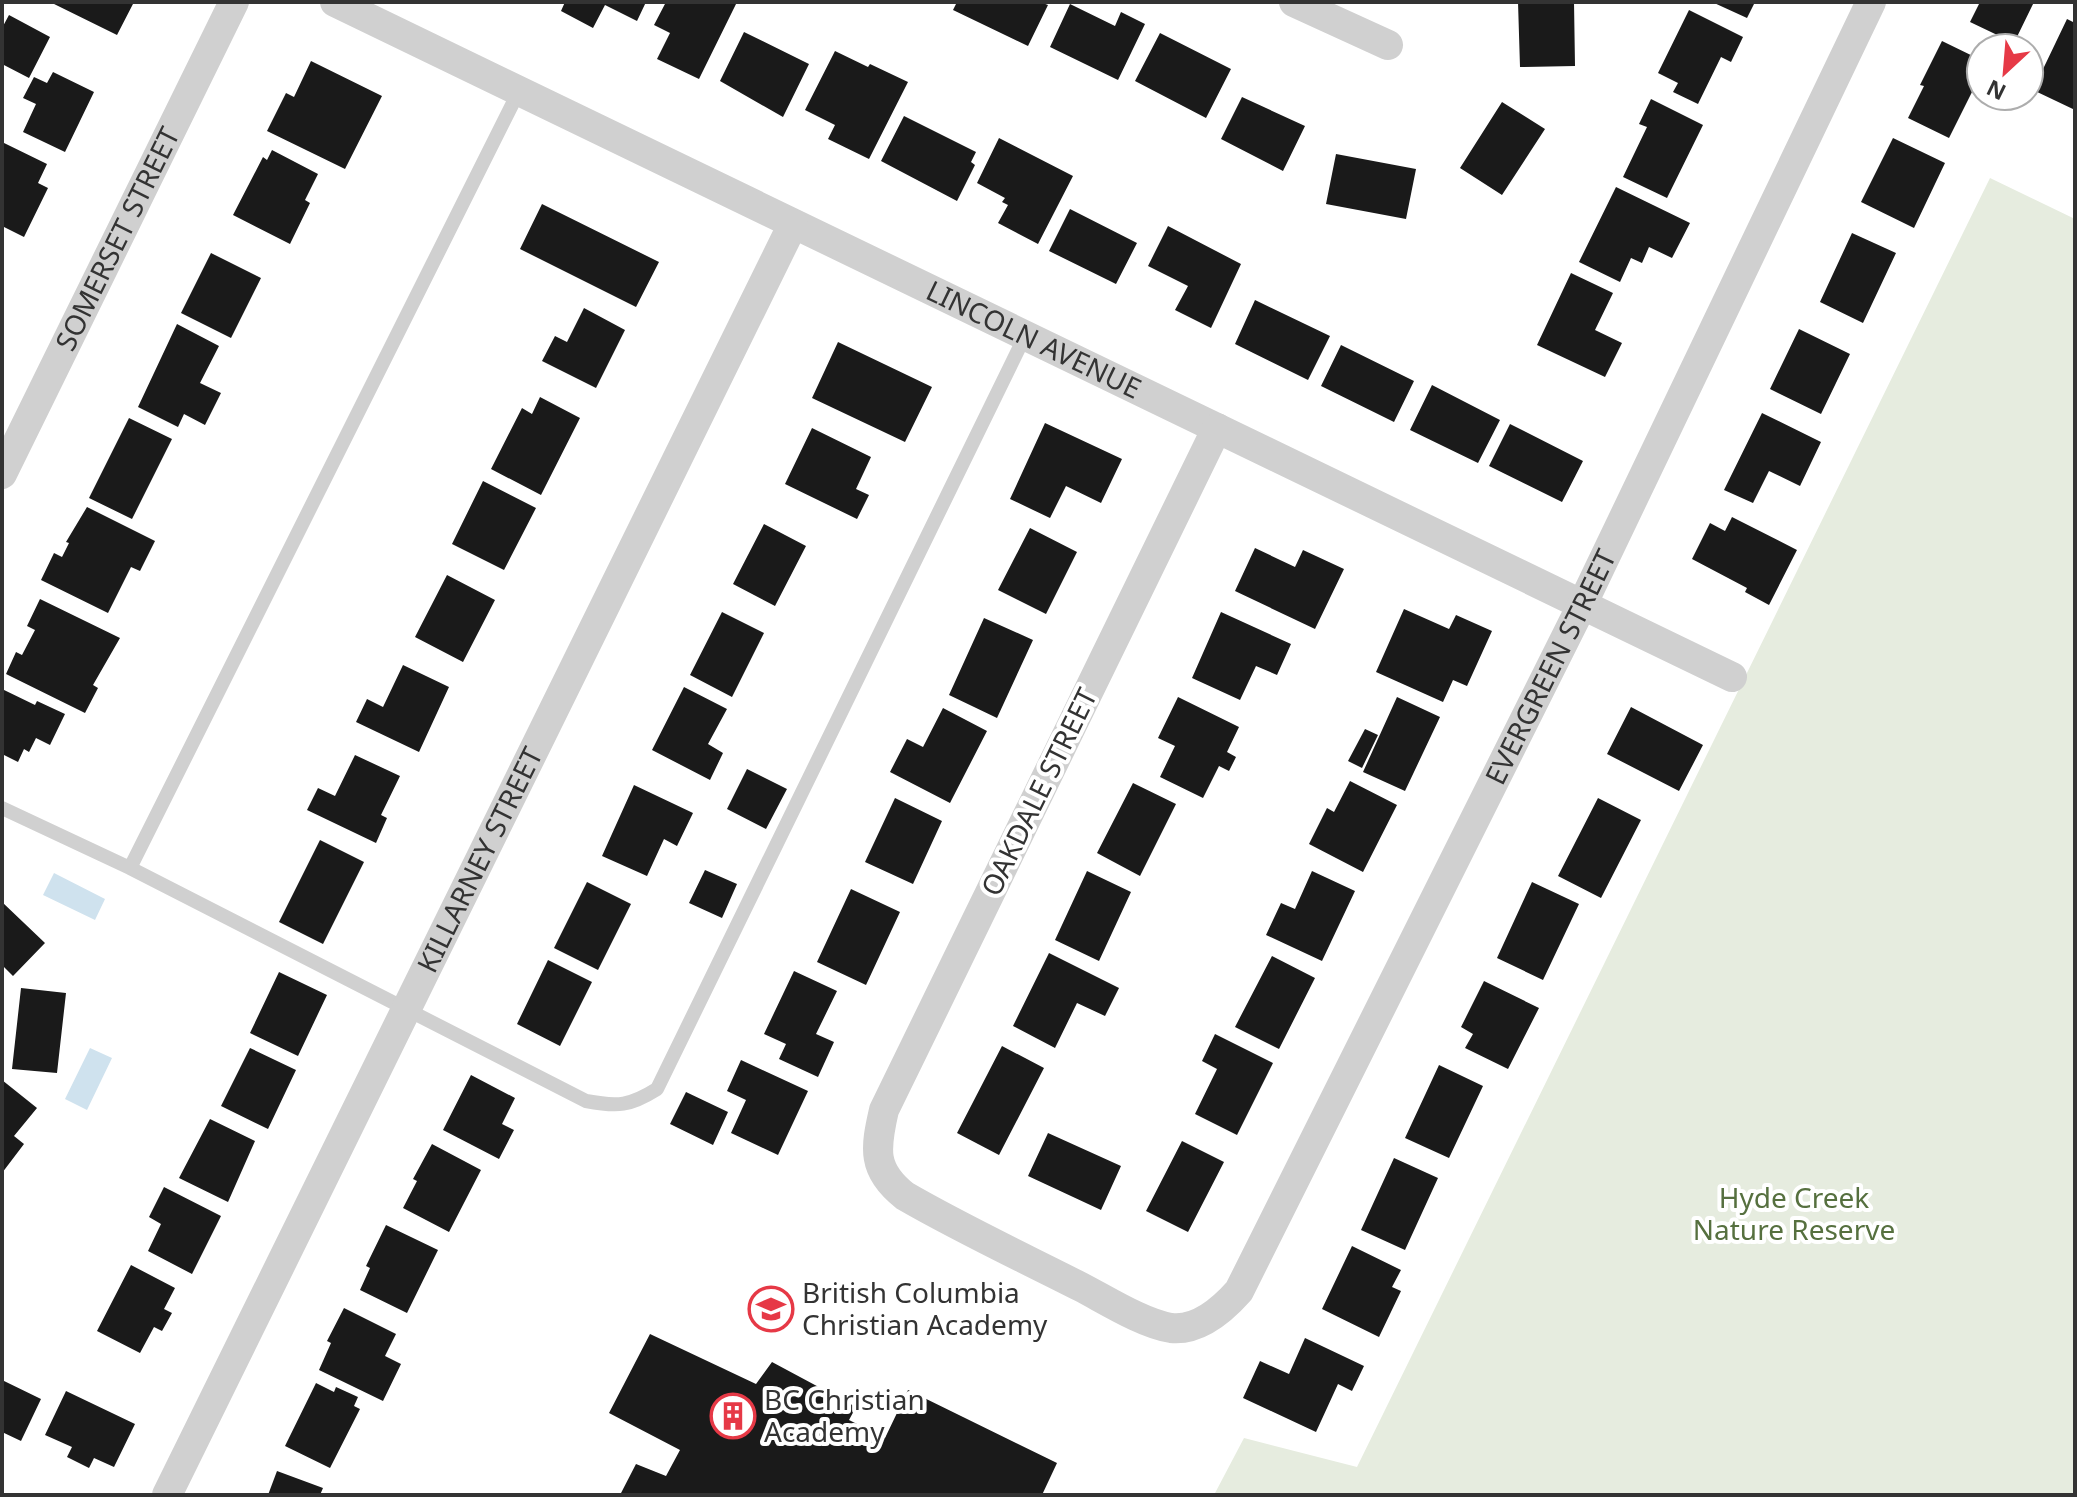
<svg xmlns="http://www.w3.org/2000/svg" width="2077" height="1497" viewBox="0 0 2077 1497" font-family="'Noto Sans',sans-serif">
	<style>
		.green { fill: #e6ecdf }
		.water { fill: #cfe2ee }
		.building { fill: #1a1a1a }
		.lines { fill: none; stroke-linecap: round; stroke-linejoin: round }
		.service { stroke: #d0d0d0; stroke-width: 14 }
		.minor { stroke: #d0d0d0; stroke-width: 30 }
		.labels { text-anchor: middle; stroke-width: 8; stroke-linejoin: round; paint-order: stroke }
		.street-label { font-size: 28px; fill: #333; stroke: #fff }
		.park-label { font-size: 28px; fill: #56703f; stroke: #fff }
		.poi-label { font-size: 28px; fill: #333; stroke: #fff; text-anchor: start }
	</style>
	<rect width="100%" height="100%" fill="#fff"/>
	<path class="green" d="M1990,178l85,41v1276h-861l30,-57 113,29z"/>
	<path class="water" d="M54,873l51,26 -10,21 -52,-25z
		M90,1048l22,10 -25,52 -22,-11z"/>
	<path class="building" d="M50,2h84l-17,33z
		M565,2h81l-9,19 -32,-16 -12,23 -32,-17z
		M666,2h71l-38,77 -42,-20 13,-26 -16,-8z
		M957,2h83l8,3 -20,41 -75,-36z
		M1518,2h56l1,64 -55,1z
		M1712,2h43l-8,16z
		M1980,2h54l-20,41 -44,-21z
		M1070,4l45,22 6,-14 24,12 -27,56 -68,-33z
		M1689,10l54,27 -12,25 -10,-5 -23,47 -25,-12 5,-9 -20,-10z
		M9,15l41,22 -21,41 -27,-14v-36z
		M2067,19l8,4v87l-42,-20z
		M744,32l65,32 -26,53 -63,-36z
		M1160,33l71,36 -25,49 -71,-37z
		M1942,41l39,19v14l-32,64 -41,-20 16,-32 -4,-1z
		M835,51l33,16 2,-3 38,18 -39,77 -41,-20 7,-14 -30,-15z
		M311,61l71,35 -37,73 -78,-38 19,-38 8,4z
		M53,72l41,20 -29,60 -42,-20 13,-28 -13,-6 11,-21 13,6z
		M1242,97l63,29 -22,45 -62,-32z
		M1651,99l52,26 -36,73 -44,-21 24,-50 -8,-3z
		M1502,102l43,27 -43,66 -42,-27z
		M904,116l72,36 -5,10 4,3 -18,36 -76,-40z
		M999,138l74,38 -35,68 -40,-21 10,-18 -6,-3 3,-4 -28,-15z
		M1893,138l52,25 -31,65 -53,-26z
		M2,142l45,22 -9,19 10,5 -24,49 -22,-11z
		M272,150l46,24 -13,26 5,3 -20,41 -57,-29 30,-58 4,3z
		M1336,154l80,15 -10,50 -80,-15z
		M1616,187l74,36 -18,35 -23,-11 -7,16 -11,-5 -11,24 -41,-20z
		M542,204l117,58 -23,45 -116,-58z
		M1070,209l67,34 -21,41 -67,-33z
		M1168,226l73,38 -30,64 -36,-18 13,-24 -40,-20z
		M1852,233l44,20 -33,70 -43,-21z
		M211,253l50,25 -30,60 -50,-25z
		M1571,273l42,20 -18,37 27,13 -17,34 -68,-32z
		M1255,300l75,36 -22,44 -73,-36z
		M584,308l41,22 -29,58 -54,-27 13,-25 12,6z
		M177,324l42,22 -19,37 21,10 -16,32 -21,-11 -6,13 -40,-20z
		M1799,329l51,25 -29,60 -51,-25z
		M838,342l94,45 -27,55 -93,-44z
		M1341,345l73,36 -20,41 -73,-36z
		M1432,385l68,35 -22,43 -68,-33z
		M540,397l40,21 -39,77 -50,-26 31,-61 10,6z
		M1762,413l59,29 -21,44 -31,-15 -16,32 -29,-13z
		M129,418l43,21 -40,80 -43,-21z
		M1045,423l77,36 -21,44 -35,-17 -16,32 -40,-19z
		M1510,424l73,37 -21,41 -73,-36z
		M812,428l59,29 -15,32 13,6 -12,24 -72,-35z
		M483,481l53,27 -32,62 -52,-26z
		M87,507l68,34 -15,30 -9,-4 -23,46 -67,-33 13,-27 8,4 7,-14 -3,-1z
		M1732,517l65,33 -28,55 -24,-13 2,-4 -55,-29 18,-36 15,8z
		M764,524l42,22 -31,60 -42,-22z
		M1030,528l47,24 -31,62 -48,-24z
		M1255,548l40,19 8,-17 41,19 -29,60 -80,-38z
		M447,575l48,25 -32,62 -48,-25z
		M40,599l80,39 -27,47 5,3 -13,25 -79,-39 10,-22 6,3 13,-25 -8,-4z
		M1404,609l45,20 7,-14 36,16 -25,55 -14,-6 -10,22 -67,-30z
		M722,612l42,21 -32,64 -42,-22z
		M1221,612l70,32 -14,31 -21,-9 -16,34 -48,-22z
		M984,618l49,22 -36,78 -48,-23z
		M403,665l46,22 -30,65 -63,-30 11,-23 16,8z
		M684,687l43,22 -19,35 15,9 -13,27 -58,-30z
		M2,689l33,16 2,-4 28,13 -15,31 -14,-7 -7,14 -5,-3 -6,13 -16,-8z
		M1178,697l61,30 -12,25 9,5 -7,14 -10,-5 -16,32 -43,-21 15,-31 -17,-8z
		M1397,697l43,20 -35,74 -42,-19z
		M1631,707l72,38 -24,46 -72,-37z
		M943,708l44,23 -37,72 -60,-31 17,-33 16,8z
		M1365,729l13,6 -16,33 -14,-7z
		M355,755l45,21 -19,39 6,3 -11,25 -69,-33 11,-22 17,8z
		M747,769l40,20 -21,40 -39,-20z
		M1350,781l47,24 -34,67 -54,-28 18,-36 7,4z
		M1133,783l43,21 -36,72 -43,-23z
		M634,785l59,28 -16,33 -13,-7 -17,37 -45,-20z
		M895,798l47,23 -29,63 -48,-22z
		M1598,798l43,22 -40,78 -43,-22z
		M320,840l44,22 -41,82 -44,-22z
		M705,870l32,14 -15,34 -33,-15z
		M1087,871l44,21 -32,69 -44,-21z
		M1312,871l43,20 -33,70 -56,-26 15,-32 14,6z
		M587,882l44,22 -33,66 -44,-22z
		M1532,882l47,22 -36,76 -46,-22z
		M851,889l49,23 -34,73 -49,-23z
		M2,902l43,41 -32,33 -11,-11z
		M1049,953l70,35 -14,28 -28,-13 -22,45 -42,-22z
		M1272,956l43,22 -36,71 -44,-22z
		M548,960l44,22 -32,64 -43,-22z
		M794,971l43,20 -21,43 18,8 -16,35 -39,-18 7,-15 -22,-10z
		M279,972l48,23 -29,61 -48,-23z
		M1484,981l55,27 -31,61 -43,-21 8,-14 -12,-7z
		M21,988l45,5 -9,80 -45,-4z
		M1215,1034l58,29 -36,72 -42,-21 22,-45 -15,-8z
		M1002,1046l42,22 -45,87 -42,-22z
		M250,1048l46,22 -28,59 -47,-23z
		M741,1060l67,31 -30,64 -47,-22 15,-33 -19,-9z
		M1439,1065l44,21 -34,72 -44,-20z
		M471,1075l44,23 -13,26 12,6 -15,29 -56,-29z
		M2,1080l35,28 -23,28 10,8 -22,29z
		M686,1092l42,20 -15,33 -43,-21z
		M210,1119l45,22 -27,61 -49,-24z
		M1048,1133l73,33 -20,44 -73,-34z
		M1182,1141l42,21 -36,70 -42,-21z
		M432,1144l49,26 -32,62 -46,-24 14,-27 -4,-2z
		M1394,1158l44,20 -33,72 -44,-20z
		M164,1187l57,29 -29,58 -44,-23 13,-27 -12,-7z
		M386,1225l52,25 -31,63 -47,-23 10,-22 -4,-2z
		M1352,1246l49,24 -9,17 9,4 -22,46 -57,-28z
		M131,1265l44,23 -11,21 8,4 -10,18 -8,-4 -14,26 -43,-22z
		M344,1308l52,26 -11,22 16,8 -18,37 -64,-31 12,-27 -4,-2z
		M650,1334l106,50 16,-22 84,45 -7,13 36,18 23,-48 149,73 -15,32h-422l16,-31 30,12 14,-26 -71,-37z
		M1305,1338l59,28 -12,25 -14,-7 -22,48 -73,-34 17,-37 29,13z
		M2,1380l39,19 -20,42 -19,-9z
		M316,1383l18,9 2,-5 22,10 -4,9 6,3 -30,59 -45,-22z
		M66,1391l69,33 -21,43 -20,-9 -5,10 -22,-11 5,-10 -27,-12z
		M277,1471l46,17 -3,7h-52z"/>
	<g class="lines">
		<path class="service" d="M2,808l128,60 456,233c32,6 44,5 71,-12l368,-753
			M130,868l389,-777"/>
		<g class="minor">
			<path id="s1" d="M335,2l1397,675"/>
			<path d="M1294,2l94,43"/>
			<path id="s2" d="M1217,428l-333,682c-9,39 -12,60 21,86 57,33 117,61 176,91 25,13 63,37 90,41 27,3 52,-19 68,-37l343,-686 289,-603"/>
			<path id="s3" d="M2,474l232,-472"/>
			<path id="s4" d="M167,1495l626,-1271"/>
		</g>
	</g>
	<defs>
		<g id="school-ring" transform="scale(2.3)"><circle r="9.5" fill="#fff" stroke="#e63946" stroke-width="1.5"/><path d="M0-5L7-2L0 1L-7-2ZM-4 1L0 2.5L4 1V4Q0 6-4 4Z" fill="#e63946"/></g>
		<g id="building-ring" transform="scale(2.3)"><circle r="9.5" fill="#fff" stroke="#e63946" stroke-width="1.5"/><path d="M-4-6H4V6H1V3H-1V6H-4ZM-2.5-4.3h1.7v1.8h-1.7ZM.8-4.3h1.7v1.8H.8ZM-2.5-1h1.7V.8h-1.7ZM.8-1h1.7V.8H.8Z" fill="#e63946"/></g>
	</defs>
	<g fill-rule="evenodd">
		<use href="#school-ring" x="771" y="1309"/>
		<use href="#building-ring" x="733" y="1416"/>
	</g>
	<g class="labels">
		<g class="street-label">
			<text dy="10" stroke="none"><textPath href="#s3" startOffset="262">SOMERSET STREET</textPath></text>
			<text dy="10" stroke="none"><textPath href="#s1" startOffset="776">LINCOLN AVENUE</textPath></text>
			<text dy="10" stroke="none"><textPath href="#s2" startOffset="1930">EVERGREEN STREET</textPath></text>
			<text transform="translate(1039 792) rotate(-64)" y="10">OAKDALE STREET</text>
			<text dy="10" stroke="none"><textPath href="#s4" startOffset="708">KILLARNEY STREET</textPath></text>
		</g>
		<g class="park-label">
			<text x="1794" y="1208">Hyde Creek<tspan x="1794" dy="32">Nature Reserve</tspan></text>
		</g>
		<g class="poi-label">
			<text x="802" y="1303">British Columbia<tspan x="802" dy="32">Christian Academy</tspan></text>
			<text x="764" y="1410">BC Christian<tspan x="764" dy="32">Academy</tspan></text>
		</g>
	</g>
	<rect width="2077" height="1497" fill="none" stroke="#333333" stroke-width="8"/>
	<g transform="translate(2005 72) rotate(206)"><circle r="38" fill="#ffffff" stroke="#adadad" stroke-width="2"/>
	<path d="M0-6L14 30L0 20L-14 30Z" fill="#e63946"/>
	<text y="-12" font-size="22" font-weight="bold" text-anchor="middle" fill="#333333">N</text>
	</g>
</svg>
